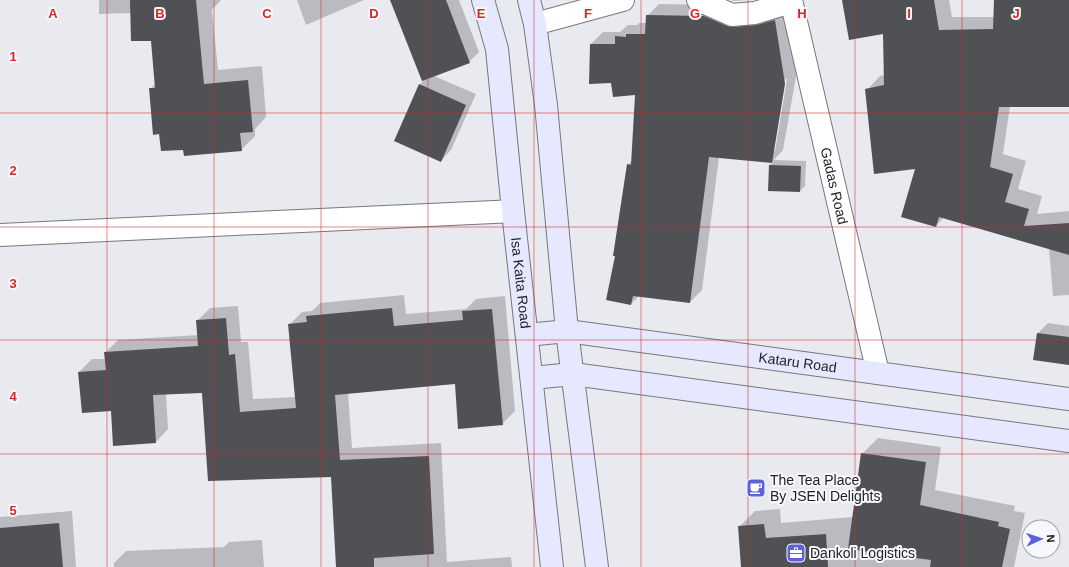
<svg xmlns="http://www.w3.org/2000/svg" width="1069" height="567" viewBox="0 0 1069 567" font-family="Helvetica,sans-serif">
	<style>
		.shadow { fill: #0003; fill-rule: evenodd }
		.building { fill: #505155 }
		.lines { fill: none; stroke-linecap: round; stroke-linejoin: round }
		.street-casing { stroke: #77777c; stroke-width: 24 }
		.secondary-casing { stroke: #77777c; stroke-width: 24 }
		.street { stroke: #fff; stroke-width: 22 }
		.secondary { stroke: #e5e8fe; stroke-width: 22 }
		.grid { fill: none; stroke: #d62828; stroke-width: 1; stroke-opacity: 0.55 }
		.labels { text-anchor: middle; stroke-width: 4; stroke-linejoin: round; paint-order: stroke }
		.street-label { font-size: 14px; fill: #222224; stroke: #f7f8fd }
		.poi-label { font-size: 14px; fill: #222224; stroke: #f7f8fd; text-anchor: start }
		.grid-label { font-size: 13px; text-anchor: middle; font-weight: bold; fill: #d62828; stroke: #f7f8fd; stroke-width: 4; stroke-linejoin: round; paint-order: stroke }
	</style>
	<rect width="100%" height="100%" fill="#e9eaf0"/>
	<path class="shadow" d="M99,0h122l-9,10 6,60 44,-4 4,51 -11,12v7l-14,14 -57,-1 -24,-16 -10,-44 6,-6 -4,-43 -21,-27 -32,1z
		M297,0h67l-58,25z
		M392,0h67l20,52 -10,10 -35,14 42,18 -25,56 -10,11 -21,-76 3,-4z
		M731,0h18l-15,1z
		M843,0h106l3,17h43v-17h74v106h-59l-7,48 23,7 -8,28 24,7 -5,18 32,-3v84l-16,1 -4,-48 -105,-31 -8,9 -19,-58 -50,-78 13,-14 5,-1 -1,-42z
		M659,4l58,1 70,8 10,58 -14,79 -9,10 32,1 -1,25 -5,5 -30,-26 3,-3 -54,-5 -17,133 -12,12 -51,-6 -8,8 -15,-49 12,-91 5,-4 3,-66 -24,-12 -21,-38 12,-12h17l8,-7h9l2,-2h8v-7zM785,79h2l-12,72h-2z
		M404,295l2,19 60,-5 10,-10 29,-3 10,115 -13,13 -46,-41 -108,10 4,55 89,-5 6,119 64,-5 1,10h-175l-5,-91 -129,-84 -37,2 2,35 -12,13 -44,-32 -29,2 -4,-40 13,-13h14l-1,-6 13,-13 80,-5 -1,-14 13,-13 28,-2 3,36h7l5,57 43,-2 -7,-72 13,-13 10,-1 8,-8z
		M1048,323l21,3v38l-31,-31z
		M878,438l63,9 -6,43 80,16 -1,5 11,2 -11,54h-272l-3,-40 16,-16 25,-2 1,14 72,-6 9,-63z
		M72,511l4,56h-76v-50z
		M262,540l2,27h-150v-4l12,-12 98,-4 5,-5z"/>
	<path class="building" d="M130,0h66l8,84 44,-4 5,52 -13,1 2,18 -58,5 -1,-6 -22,1 -2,-17 -6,1 -4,-47h6l-4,-47h-20z
		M390,0h56l24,63 -48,18z
		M842,0h92l5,30 54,-1 1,-29h75v107h-70l-9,60 23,7 -8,28 24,7 -5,17 45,-3v32l-130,-38 -3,10 -35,-10 14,-48 -41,5 -9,-85 19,-4 -1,-51 -34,6z
		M646,15l58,1 23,10 6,1 23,-2 19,-5 10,64 -13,79 -63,-6 -19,146 -57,-7 -2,9 -25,-5 9,-44h-2l14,-92 4,1 4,-70 -22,2 -2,-14 -22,1 1,-40h25v-8l11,1v-3h19z
		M419,84l47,21 -25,57 -47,-21z
		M769,165l32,1 -1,26 -32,-1z
		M392,308l2,18 69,-6 -1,-9 30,-2 11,116 -45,4 -3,-45 -120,11 5,65 89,-4 5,98 -60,4v9h-38l-5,-90 -123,4 -6,-88 -49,2 3,48 -43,3 -2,-35 -29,2 -4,-41 28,-2 -2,-18 94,-6 -2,-26 30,-2 3,37 6,-1 5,58 56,-4 -8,-84 19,-2 -1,-6z
		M1037,333l32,4v28l-36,-5z
		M861,453l65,9 -6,43 79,17 -1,4 12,3 -8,38h-72l1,-7 -83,-11z
		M59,523l4,44h-63v-39z
		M764,524l2,14 60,-4 2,33h-87l-3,-41z"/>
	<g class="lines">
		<g class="street-casing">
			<g id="street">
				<path d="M698,0l34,15 23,-2 36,-11"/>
				<path id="s1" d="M791,0l87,373"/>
				<path d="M535,24l88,-24"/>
				<path d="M0,235l513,-24"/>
			</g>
		</g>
		<g class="secondary-casing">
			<g id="secondary">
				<path id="s2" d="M483,0l14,49 16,162 39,356"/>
				<path d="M529,0l6,24 11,81 21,226 30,236"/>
				<path id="s3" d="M527,335l40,-4 502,68"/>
				<path d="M532,378l41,-4 496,67"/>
			</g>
		</g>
		<use href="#street" class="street"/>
		<use href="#secondary" class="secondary"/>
	</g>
	<path class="grid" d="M107,0v567M214,0v567M321,0v567M428,0v567M534,0v567M641,0v567M748,0v567M855,0v567M962,0v567M0,113h1069M0,227h1069M0,340h1069M0,454h1069"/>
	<defs>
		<g id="cafe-square" transform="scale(1)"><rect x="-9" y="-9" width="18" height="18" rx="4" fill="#5e61d9" stroke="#f7f8fd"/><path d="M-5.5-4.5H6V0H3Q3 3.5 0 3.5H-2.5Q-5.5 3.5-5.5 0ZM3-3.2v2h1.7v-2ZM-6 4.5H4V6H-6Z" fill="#fff"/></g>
		<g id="office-square" transform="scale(1)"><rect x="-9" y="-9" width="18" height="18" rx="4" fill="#5e61d9" stroke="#f7f8fd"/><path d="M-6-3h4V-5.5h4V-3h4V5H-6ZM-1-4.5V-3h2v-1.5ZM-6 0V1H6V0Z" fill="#fff"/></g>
	</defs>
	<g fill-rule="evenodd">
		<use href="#cafe-square" x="756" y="488"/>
		<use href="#office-square" x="796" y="553"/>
	</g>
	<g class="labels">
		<g class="street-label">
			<text dy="5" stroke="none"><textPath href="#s1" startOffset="191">Gadas Road</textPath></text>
			<text dy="5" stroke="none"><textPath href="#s2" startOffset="286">Isa Kaita Road</textPath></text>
			<text dy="5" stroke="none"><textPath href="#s3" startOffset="273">Kataru Road</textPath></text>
		</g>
		<g class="poi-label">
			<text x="770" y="485">The Tea Place<tspan x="770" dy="16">By JSEN Delights</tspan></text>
			<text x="810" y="558">Dankoli Logistics</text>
		</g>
	</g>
	<g class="grid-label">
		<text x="53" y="18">A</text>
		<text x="160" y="18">B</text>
		<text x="267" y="18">C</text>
		<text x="374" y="18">D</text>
		<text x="481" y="18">E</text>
		<text x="588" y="18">F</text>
		<text x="695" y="18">G</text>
		<text x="802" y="18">H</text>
		<text x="909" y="18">I</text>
		<text x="1016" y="18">J</text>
		<text x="13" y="61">1</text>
		<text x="13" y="175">2</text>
		<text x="13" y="288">3</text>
		<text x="13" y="401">4</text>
		<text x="13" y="515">5</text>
	</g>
	<g transform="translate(1041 539) rotate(87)"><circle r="19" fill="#f7f8fd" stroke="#a2a2a6"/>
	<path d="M0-3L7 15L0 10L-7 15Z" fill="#5e61d9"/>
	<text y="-6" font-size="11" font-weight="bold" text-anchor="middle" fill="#222224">N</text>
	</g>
</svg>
